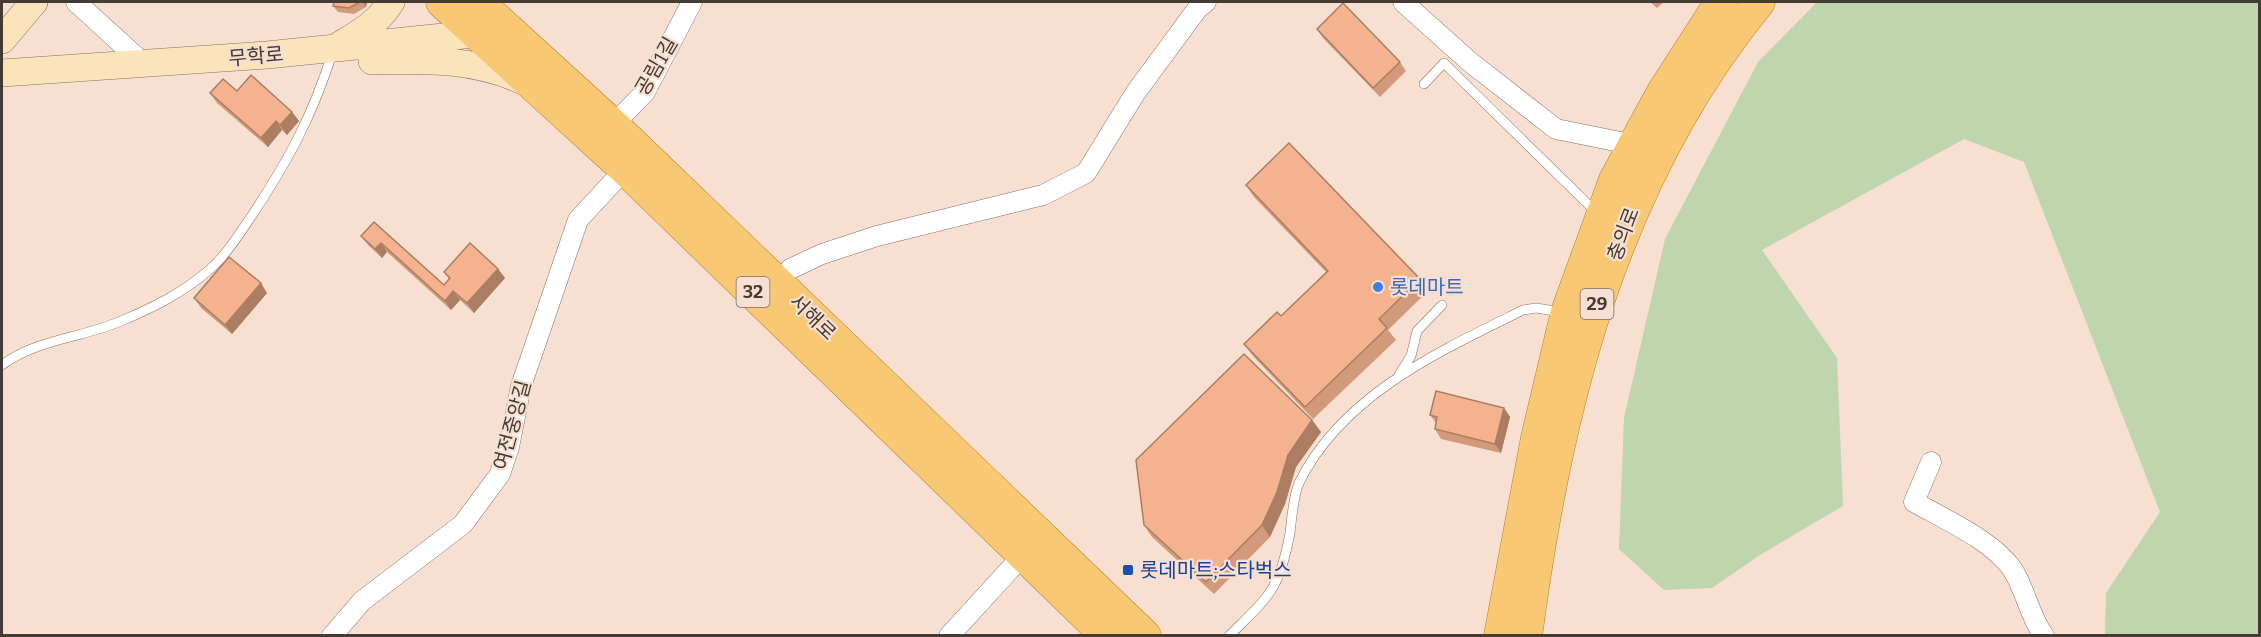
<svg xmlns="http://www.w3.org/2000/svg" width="2261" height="637" viewBox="0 0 2261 637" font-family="Bitter,'Noto Sans KR',serif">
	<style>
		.green { fill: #bfd5ae }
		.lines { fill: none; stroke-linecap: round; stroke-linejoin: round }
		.lane-casing { stroke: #877165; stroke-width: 10 }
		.street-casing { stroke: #877165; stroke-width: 21 }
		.secondary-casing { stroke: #877165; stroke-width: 28 }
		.primary-casing { stroke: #b67f23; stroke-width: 33 }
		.lane { stroke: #fff; stroke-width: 9 }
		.street { stroke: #fff; stroke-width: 20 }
		.secondary { stroke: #fbe4ba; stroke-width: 27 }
		.primary { stroke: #f8c875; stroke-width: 32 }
		.wall { fill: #d29a7a }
		.shaded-wall { fill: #ab7d63 }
		.building { fill: #f4b38e; stroke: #ab7d63; stroke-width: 1.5 }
		.shop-dot { fill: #3f7fe0; stroke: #f7dfd1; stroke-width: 2 }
		.transit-dot { fill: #1a4fb4; stroke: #f7dfd1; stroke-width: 2 }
		.labels { text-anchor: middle; stroke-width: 4.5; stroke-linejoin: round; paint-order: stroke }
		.shield { fill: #f7dfd1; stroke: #7a6c64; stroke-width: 1.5 }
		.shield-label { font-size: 18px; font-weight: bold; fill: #443b35 }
		.street-label { font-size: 20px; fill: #443b35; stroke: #f7dfd1 }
		.shop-label { font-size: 20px; fill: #366cbe; stroke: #f7dfd1; text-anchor: start }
		.transit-label { font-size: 20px; fill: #164399; stroke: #f7dfd1; text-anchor: start }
	</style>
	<rect width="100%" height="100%" fill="#f7dfd1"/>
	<path class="green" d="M1817,2h442v633h-154l1,-42 54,-81 -136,-350 -60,-23 -202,111 75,108 6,148 -83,49 -48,33 -48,2 -45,-41 5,-131 41,-179 93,-177z"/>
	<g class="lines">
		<g class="lane-casing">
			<path id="lane" d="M1424,84l20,-21 153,150
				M2,365c35,-26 80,-27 119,-44 31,-13 60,-27 87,-50 18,-15 31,-37 45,-57 37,-57 59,-97 80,-163
				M1399,375l12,-19 6,-25 25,-26
				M1229,636c41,-41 50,-45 61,-103 2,-16 3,-36 9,-50 43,-88 141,-132 224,-173l13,-2 25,4"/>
		</g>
		<g class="street-casing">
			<path id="street" d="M76,2l69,63
				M1403,2l67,60 86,67 79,16
				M613,125l32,-33 47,-90
				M790,269l32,-15 55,-18 166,-41 43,-22 50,-81 62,-84 8,-6
				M1931,462l-17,40c30,17 82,40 100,70 12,20 16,45 30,64
				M332,636l30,-35 101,-77 37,-50 9,-27 12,-61 57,-166 47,-51
				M949,636l75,-82"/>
		</g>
		<g class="secondary-casing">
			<path id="secondary" d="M2,40l32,-38
				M340,45c21,-13 38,-22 51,-43
				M372,61c54,-1 103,-3 153,21
				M2,73l265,-18 226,-23"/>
		</g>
		<g class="primary-casing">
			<path id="primary" d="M442,2l183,167 482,467
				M478,2l135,123 532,511
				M1500,636l37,-198 30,-126 48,-132 48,-88 58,-90
				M1526,636c30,-227 85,-454 233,-634"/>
		</g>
		<use href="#lane" class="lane"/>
		<use href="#street" class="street"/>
		<use href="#secondary" class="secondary"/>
		<use href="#primary" class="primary"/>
	</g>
	<path class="wall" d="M334,2h33l-1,5 -12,7 -16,-2 -5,-6z
		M1650,2h14l-7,6z
		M1317,29l83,33 6,9 -26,26 -57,-59z
		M237,91l55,21 7,9 -12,14 -5,-5 -14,17 -51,-44 -7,-10z
		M1246,185l174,94 8,12 -40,39 8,10 -83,79 -60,-63 -9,-12 37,-28 45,-44 -72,-75z
		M374,222l70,63 5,-6 -5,-7 54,-3 7,9 -31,35 -14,-13 -9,10 -64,-58 -5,6 -14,-13 -7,-9z
		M267,293l-35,41 -31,-26 -7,-10z
		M1504,408l6,9 -9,36 -60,-14 -6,-10 1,-6 -6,-8z
		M1312,420l9,12 -25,35 -11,37 -15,33 -56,57 -62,-57 -8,-12z"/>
	<path class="shaded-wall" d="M363,2h4l-1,5z
		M292,112l7,9 -12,14 -7,-10z
		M276,121l6,9 -14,17 -7,-9z
		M381,243l6,9 -5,6 -7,-9z
		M498,269l7,9 -31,35 -7,-10z
		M261,283l6,10 -35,41 -7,-9z
		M453,291l7,9 -9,10 -6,-9z
		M1504,408l6,9 -9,36 -6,-9z
		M1312,420l9,12 -25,35 -11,37 -15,33 -8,-12 26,-70z"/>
	<path class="building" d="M334,2h26l-11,6 -16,-2z
		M1343,3l57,59 -27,26 -56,-59z
		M251,75l41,37 -12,13 -4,-4 -15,17 -51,-45 13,-14 14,12z
		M1289,143l131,136 -41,40 8,9 -82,79 -61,-63 33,-32 4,4 47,-45 -82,-86z
		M374,222l70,63 6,-7 -6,-6 26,-29 28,26 -31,34 -14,-12 -8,10 -64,-58 -6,6 -14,-13z
		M229,257l32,26 -36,42 -31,-27z
		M1244,354l68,66 -24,35 -11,37 -15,33 -56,57 -62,-57 -8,-65z
		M1436,391l68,17 -9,36 -60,-15 2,-12 -7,-2z"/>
	<circle class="shop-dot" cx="1378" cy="287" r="6"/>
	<rect class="transit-dot" x="1122" y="564" width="12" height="12" rx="3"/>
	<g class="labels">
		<g class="shield">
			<rect x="736.5" y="277" width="33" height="30" rx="4.5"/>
			<rect x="1580.5" y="289" width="33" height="30" rx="4.5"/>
		</g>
		<g class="shield-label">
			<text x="753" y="298">32</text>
			<text x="1597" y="310">29</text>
		</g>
		<g class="street-label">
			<text transform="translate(256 56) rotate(-5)" y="7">무학로</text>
			<text transform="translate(656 66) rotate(-60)" y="7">공림1길</text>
			<text transform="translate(1623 234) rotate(-69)" y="7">충의로</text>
			<text transform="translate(813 317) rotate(44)" y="7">서해로</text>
			<text transform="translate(512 425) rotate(-75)" y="7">여전중앙길</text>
		</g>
		<g class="shop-label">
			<text x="1390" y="294">롯데마트</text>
		</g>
		<g class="transit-label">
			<text x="1140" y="577">롯데마트;스타벅스</text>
		</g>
	</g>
	<rect width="2261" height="637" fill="none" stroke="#443b35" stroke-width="6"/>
</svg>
